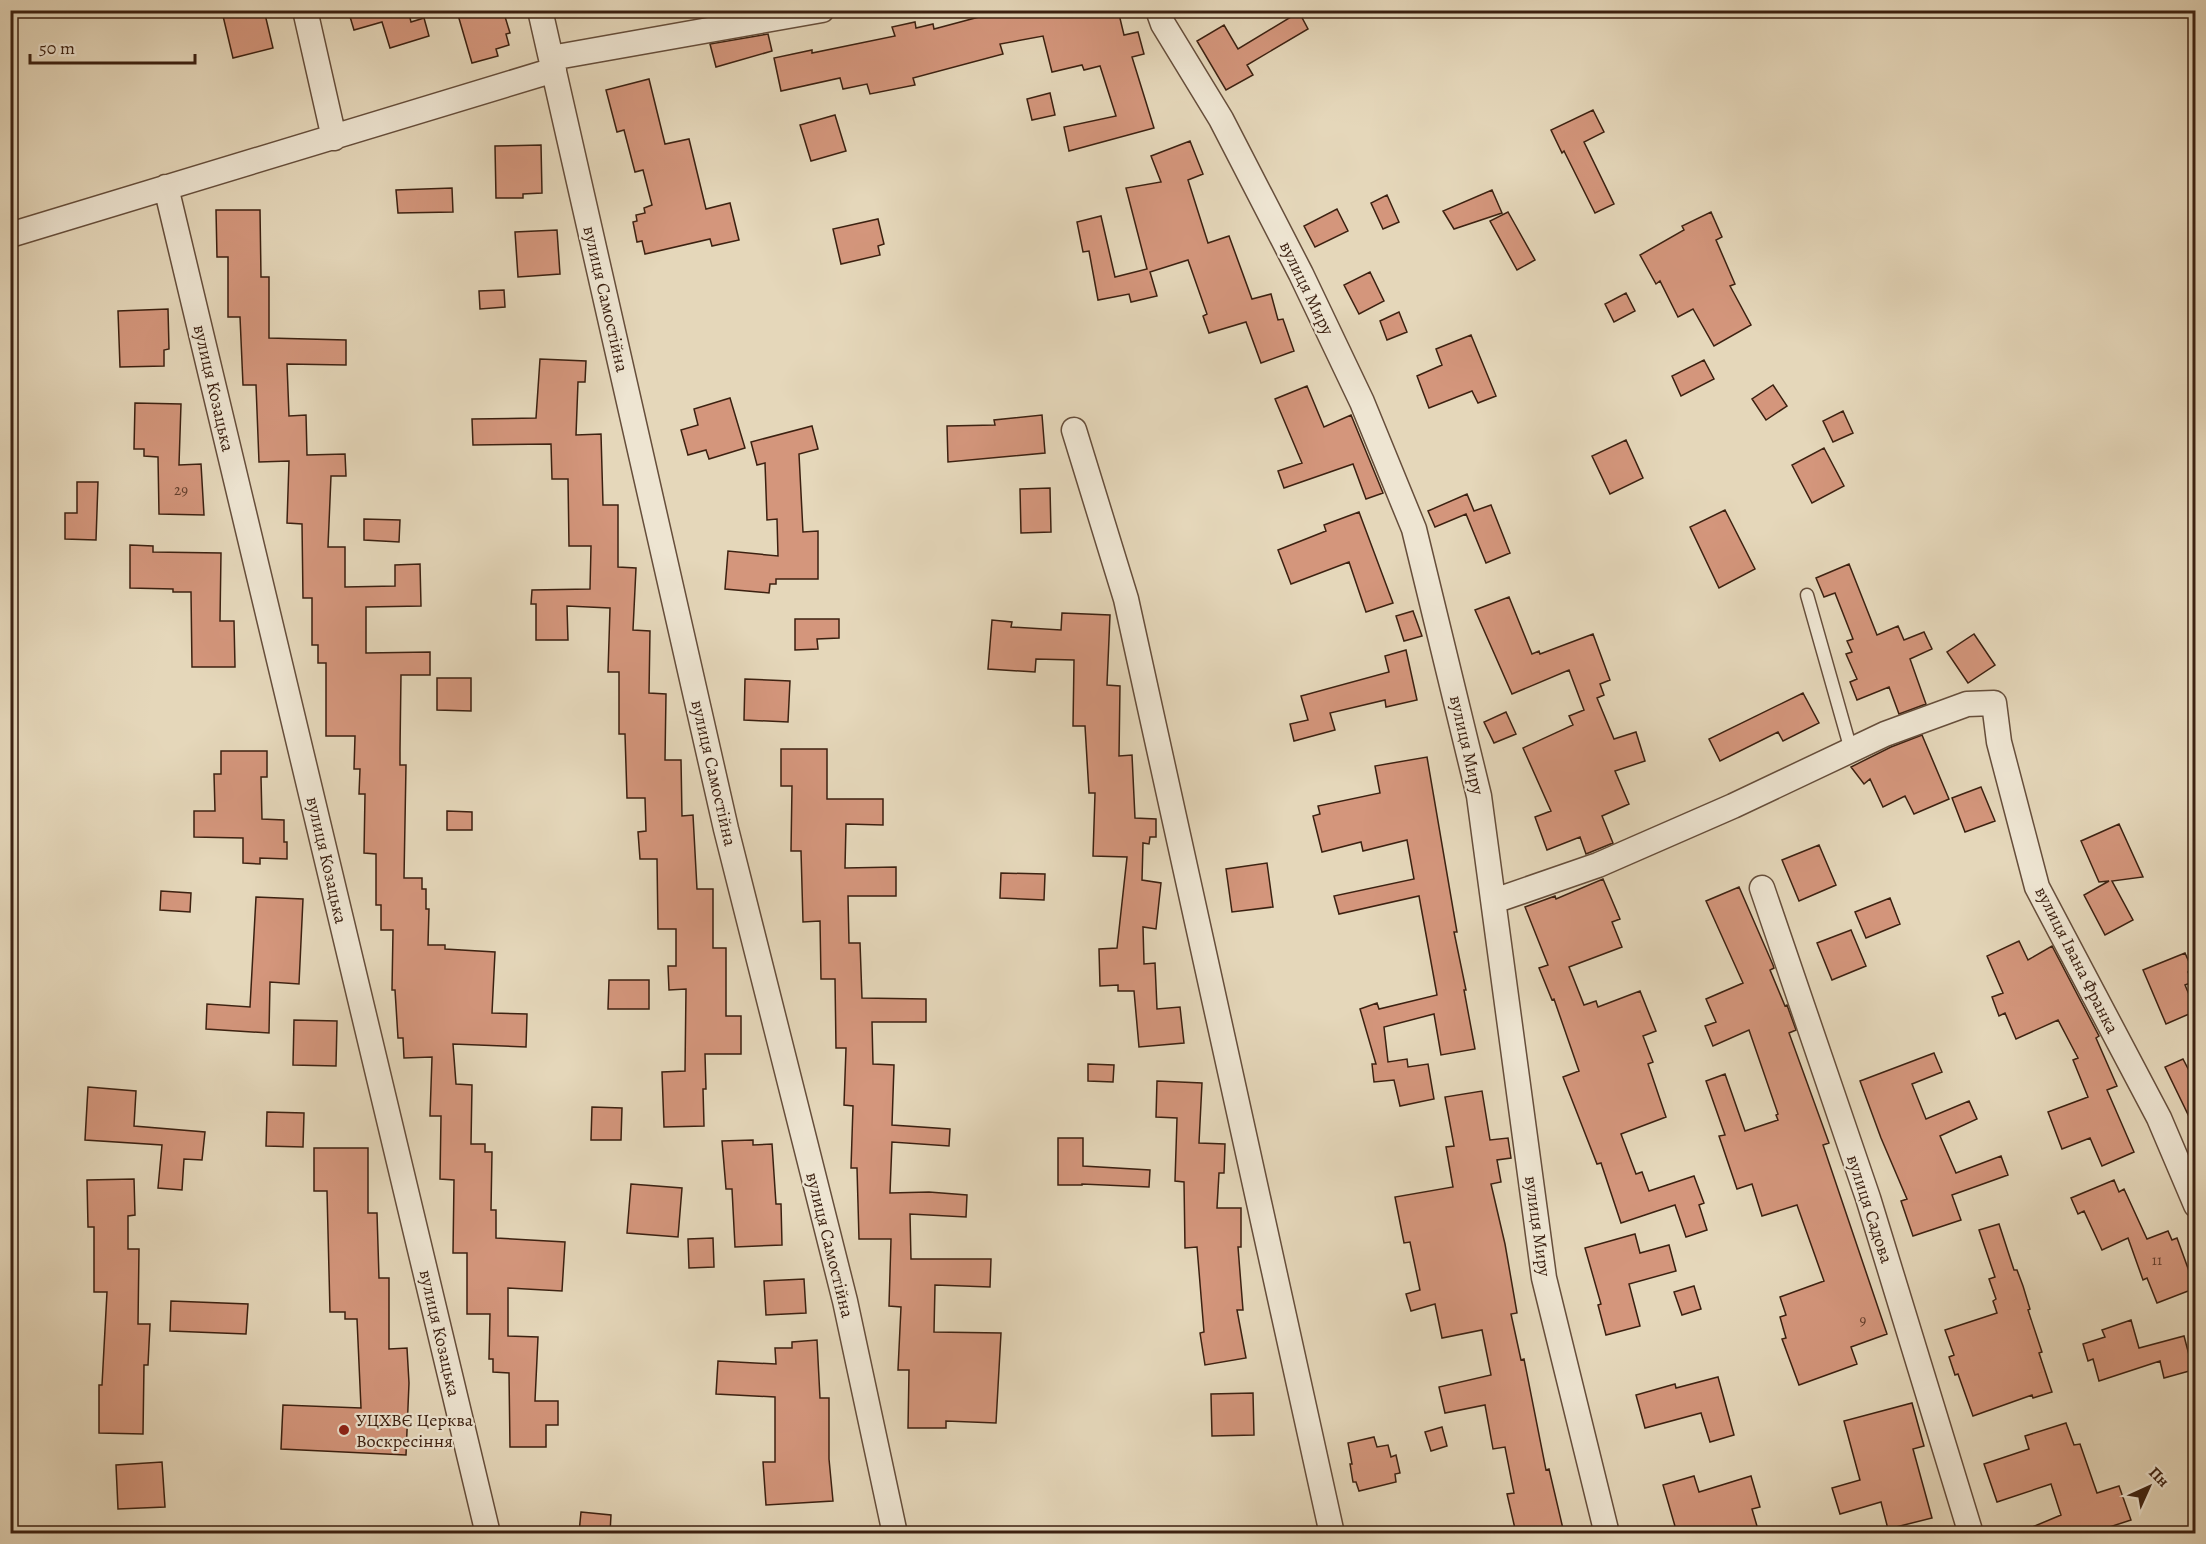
<svg xmlns="http://www.w3.org/2000/svg" width="2206" height="1544" viewBox="0 0 2206 1544" font-family="Alegreya,serif">
	<style>
		.building { fill: #d4967c; stroke: #3c2111; stroke-width: 1.5 }
		.lines { fill: none; stroke-linecap: round; stroke-linejoin: round }
		.service-casing { stroke: #664e3b; stroke-width: 15 }
		.minor-casing { stroke: #664e3b; stroke-width: 27 }
		.service { stroke: #eee5d2; stroke-width: 12 }
		.minor { stroke: #eee5d2; stroke-width: 24 }
		.poi-dot { fill: #8f2418; stroke: #eee5d2; stroke-width: 2 }
		.labels { text-anchor: middle; stroke-width: 4.5; stroke-linejoin: round; paint-order: stroke }
		.number-label { font-size: 15px; fill: #623e2c }
		.street-label { font-size: 18px; fill: #3c2111; stroke: #eee5d2 }
		.poi-label { font-size: 18px; fill: #3c2111; stroke: #eee5d2; text-anchor: start }
	</style>
	<rect width="100%" height="100%" fill="#e5d7ba"/>
	<filter id="stains"><feTurbulence type="fractalNoise" baseFrequency=".00333" numOctaves="4"/><feColorMatrix values="0 0 0 0 .2 0 0 0 0 .09 0 0 0 0 .02 0 0 0 .5 -.17"/></filter>
	<radialGradient id="worn" r=".72"><stop offset=".6" stop-color="#630" stop-opacity="0"/><stop offset="1" stop-color="#630" stop-opacity=".3"/></radialGradient>
	<path class="building" d="M245,10h19l9,38 -40,10 -10,-42z
		M348,10h60l3,12 13,-4 5,18 -39,12 -8,-26 -28,8z
		M475,10h28l7,23 -4,1 3,11 -13,4 2,7 -26,7 -14,-48z
		M1005,10h113l6,25 14,-3 6,22 -12,3 22,71 -85,23 -5,-24 52,-11 -16,-50 -16,4 -2,-5 -30,7 -9,-36 -43,8 3,10 -90,24 2,7 -45,9 -3,-10 -24,5 -3,-11 -59,13 -7,-33 38,-8v3l83,-17 -3,-9 23,-5 1,6 17,-4 1,5z
		M1299,12l9,17 -61,36 6,10 -27,15 -29,-49 27,-16 14,24z
		M768,34l4,17 -56,16 -6,-23z
		M649,79l16,65 24,-5 17,70 24,-6 9,37 -27,6 -2,-7 -65,15 -3,-13 -5,1 -4,-20 4,-1 -1,-6 9,-2 -1,-5 8,-3 -9,-35 -8,2 -11,-42 -7,2 -11,-42z
		M1050,93l5,22 -23,5 -5,-21z
		M1593,110l11,22 -20,10 30,62 -19,9 -31,-62 -2,2 -11,-23z
		M835,115l11,36 -35,10 -11,-36z
		M1190,141l13,33 -15,6 20,63 21,-7 23,63 19,-5 7,26 5,-1 11,32 -33,12 -15,-41 -37,11 -6,-17 4,-2 -19,-54 -38,12 7,24 -26,6 -2,-8 -31,6 -9,-49 -6,1 -6,-30 24,-6 14,61 32,-8 -21,-81 35,-6 -10,-26z
		M541,145l1,48 -19,1v4h-27l-1,-52z
		M452,188l1,24 -55,1 -2,-23z
		M1492,190l10,23 -48,16 -11,-18z
		M1387,195l12,27 -16,7 -12,-26z
		M1337,209l11,22 -33,16 -11,-21z
		M216,210h44l1,67h8v61l77,2v25l-59,-1 2,52 17,-1 1,40 38,-1 1,22h-15l-3,71h17v40l50,-1v-21l25,-1 1,42 -55,1v46l64,-1v23h-29l-1,74v16h6l-2,113h18v11h4v20h3l-1,36h17v4l50,3 -3,61 35,1 -1,33 -73,-3 3,40 16,1 -1,59h14v8h7l-1,58h5v28l69,4 -3,49 -54,-3v48l30,1 -3,64h23v24h-12v22h-36l-1,-74 -16,-1v-13h-4l1,-45h-23v-61h-14l1,-73 -14,-1 1,-63h-11l2,-59 -28,1 -1,-20h-5l-3,-48h-3l1,-60h-12v-25h-5v-51l-12,-1 1,-59h-6l1,-25h-6l1,-33h-29v-73h-8v-18h-6v-47h-9l-1,-74 -15,-1 2,-62 -30,1 -3,-77h-13l-3,-68h-12v-60h-11z
		M1508,212l27,48 -18,10 -27,-49z
		M1711,212l11,25 -6,3 19,44 -5,2 21,39 -37,21 -21,-37 -15,8 -18,-36 -4,3 -16,-29 44,-25 -2,-4z
		M878,219l6,25 -6,2 2,9 -39,9 -8,-35z
		M557,230l3,44 -42,3 -3,-45z
		M1370,272l14,29 -25,13 -15,-29z
		M504,290l1,17 -25,2 -1,-18z
		M1626,293l9,18 -21,11 -9,-18z
		M168,309l1,40 -5,1v16l-44,1 -2,-56z
		M1399,312l8,20 -20,8 -7,-19z
		M1471,335l25,61 -18,7 -6,-12 -43,17 -12,-32 25,-11 -6,-16z
		M540,359l46,2 -1,21h-7l-2,53 25,-1 2,71h15v62l18,1 -3,62 17,1 -1,62 17,1 -1,66h16l1,56 11,-1 4,74h16v59h13v68h15v38h-36l1,35h-3l1,37 -40,1 -2,-55 23,-1 1,-82 -17,1 -1,-24h8v-37h-18l-1,-70h-17l-2,-27 8,-1 -1,-33h-18l-2,-64h-6v-62h-11l2,-64 -43,-2 1,34h-32v-36h-5l1,-14 58,-1 1,-43h-22l-1,-67h-16l-1,-35 -78,1 -1,-26 64,-1z
		M1704,360l10,19 -33,17 -9,-20z
		M1773,385l14,21 -21,14 -14,-21z
		M1307,386l17,41 27,-12 32,78 -17,6 -13,-35 -69,24 -6,-17 24,-8 -27,-64z
		M730,398l15,50 -36,11 -3,-9 -18,5 -7,-25 17,-5 -4,-16z
		M135,403l46,1 -2,61 22,-1 3,51 -45,-1 -1,-57 -14,-1v-7h-10z
		M1843,411l10,22 -20,9 -10,-21z
		M1042,415l3,38 -97,9 -1,-36 48,-1 -1,-5z
		M812,426l6,23 -19,5 4,78 15,-1v48h-42v5h-6l-1,9 -44,-4 3,-38 50,5 -1,-37 -10,1 -2,-57 -8,2 -6,-23z
		M1626,440l17,38 -33,16 -18,-38z
		M1824,448l20,38 -32,17 -20,-38z
		M77,482h21l-2,58 -31,-1v-26h12z
		M1050,488l1,44 -30,1 -1,-44z
		M1467,494l7,17 17,-6 19,48 -24,10 -20,-49 -31,13 -7,-16z
		M1725,510l30,59 -36,19 -29,-61z
		M1359,512l34,91 -27,9 -17,-50 -58,22 -13,-34 48,-19 -2,-6z
		M364,519l36,1 -1,22 -35,-2z
		M130,545l23,1v6l68,1 -1,68h14l1,46h-43l-1,-75h-18v-3l-43,-1z
		M1849,564l28,71 21,-9 6,14 20,-8 8,17 -22,10 16,45 -27,10 -10,-27 -32,13 -7,-18 7,-3 -11,-25 6,-2 -5,-11 6,-2 -18,-46 -11,4 -8,-19z
		M1509,597l23,57 7,-3 1,3 53,-20 17,46 -10,4 4,11 -7,3 17,41 22,-7 9,29 -30,10 14,33 -27,12 11,27 -27,11 -6,-17 -33,13 -12,-33 16,-6 -28,-63 50,-23 -4,-9 15,-6 -15,-40 -57,24 -37,-84z
		M1413,611l9,25 -18,5 -8,-25z
		M1062,613l48,2 -3,70 13,1 -1,70 13,-1 3,63 21,1v18h-6l-1,7 -6,-1 -1,37 19,3 -5,46 -13,-2 1,37 11,-1 2,46 23,-2 4,36 -45,4 -5,-56h-16v-6l-18,1 -1,-37 18,-1 10,-91 -34,-1 2,-63h-6l-4,-67h-12l1,-66 -38,-1 -1,13 -47,-3 4,-49 20,2 -1,5 50,3z
		M795,619h44v19l-22,1 1,10 -23,1z
		M1974,634l21,31 -27,18 -21,-31z
		M1406,650l11,50 -31,7 -1,-7 -55,13 5,17 -41,11 -4,-17 18,-4 -7,-24 88,-24 -4,-16z
		M437,678h34v33l-34,-1z
		M745,679l45,2 -2,41 -44,-2z
		M1803,693l16,30 -36,18 -5,-9 -58,29 -11,-22z
		M1506,712l10,22 -22,9 -10,-21z
		M1922,735l27,64 -35,15 -9,-18 -22,11 -13,-28 -6,5 -13,-17 40,-20z
		M781,749h46v50h56v26l-37,-1 -1,44 51,-1v29h-48l1,47h11l2,55 64,1v23h-54l1,42 21,1 -2,60 58,4 -1,17 -57,-4 -2,51 39,-1 38,3 -1,22 -56,-3 1,45h80l-1,28 -55,-2 -1,47 67,1 -5,90 -50,-2v7h-38l1,-58h-11l3,-63 -12,-1 2,-67h-32l-2,-71h-6l2,-62 -9,-1 2,-57h-10l-1,-69h-14l-1,-58 -17,1 -2,-71h-10l1,-65h-11z
		M221,751h46v26h-6l1,42 22,1v22h3v17l-27,-1v6l-17,-1v-25l-49,-1v-26h21l-1,-37h7z
		M1427,757l30,175h-3l12,58h-2l11,59 -34,6 -7,-41 -50,13 4,35 19,-3 1,8 20,-3 6,35 -34,7 -6,-26 -20,2 -2,-18h4l-16,-55 17,-6 2,6 58,-14 -18,-99 -80,18 -5,-18 80,-17 -7,-39 -44,11 -2,-9 -39,10 -9,-36 7,-2 -2,-8 62,-13 -5,-27z
		M1981,787l14,34 -30,11 -13,-34z
		M447,811l25,1v18h-25z
		M2119,824l24,53 -31,4 21,39 -28,15 -21,-40 25,-14 -10,1 -18,-41z
		M1819,845l17,40 -37,16 -17,-41z
		M1267,863l6,44 -41,5 -6,-43z
		M1001,873l44,1 -1,26 -44,-2z
		M1603,879l17,40 -8,3 10,25 -53,20 15,38 12,-4 2,6 42,-16 16,40 -13,5 10,26 -5,2 18,53 -45,17 15,40 6,-2 7,19 45,-15 10,27 -5,2 8,25 -21,7 -11,-32 -54,18 -20,-60 -4,1 -34,-87 16,-6 -25,-72 -2,1 -13,-32 9,-3 -23,-58 30,-11 1,3z
		M1739,887l34,78 1,3 -4,2 15,36 2,-1 9,25 -7,3 40,110 -6,2 64,189 -36,13 6,17 -58,21 -17,-46 4,-1 -6,-21 6,-2 -6,-18 44,-16 -27,-76 -35,11 -10,-32 -15,5 -18,-53 6,-1 -19,-54 19,-7 20,57 33,-11 -2,-5 2,-1 -29,-84 -36,16 -8,-20 11,-4 -10,-23 37,-16 -37,-82z
		M161,891l30,2 -1,19 -30,-2z
		M256,897l47,2 -4,85 -29,-2 -1,51 -63,-4 1,-25 43,3z
		M1890,898l10,26 -34,14 -11,-26z
		M1851,930l15,36 -34,14 -15,-37z
		M2019,941l9,19 24,-14 47,90 -3,2 21,48 -10,4 27,62 -32,14 -12,-28 -28,11 -14,-37 40,-15 -15,-37 5,-2 -20,-38 -42,19 -11,-26 -6,3 -7,-19 11,-4 -16,-37z
		M2185,953l8,18 -5,1 5,10 -8,3 11,26 -30,13 -23,-54z
		M609,980h40v29h-41z
		M294,1020l43,1 -1,45 -43,-1z
		M1934,1053l8,19 -30,12 14,35 43,-18 8,18 -37,17 16,37 45,-17 7,19 -56,20 9,25 -48,16 -12,-35 6,-2 -26,-61 -21,-57z
		M2183,1059l13,25v47l-31,-64z
		M1088,1064l26,1 -1,17 -25,-1z
		M1157,1081l45,2 -3,60 26,1 -1,29h-5l-2,35h24v39h-3l5,63h-6l9,48 -41,7 -5,-32 4,-1 -7,-85 -12,1 -1,-66 -9,-1 2,-63 -21,-1z
		M88,1087l48,4 -2,35 71,6 -3,28 -18,-1 -2,31 -24,-2 4,-43 -77,-5z
		M1482,1091l8,49 18,-2 3,20 -14,2 4,22 -10,2 14,60 12,69 -6,1 10,46 3,-1 22,111 3,-1 15,64h-48l-9,-39 7,-1 -9,-46 -12,2 -8,-44 -40,8 -6,-26 52,-12 -9,-45 -40,8 -7,-34 -24,7 -5,-17 14,-4 -10,-48 -6,1 -9,-46 58,-10 -7,-40 8,-1 -9,-49z
		M592,1107l30,1 -1,32h-30z
		M267,1112l37,1 -1,34 -37,-1z
		M1058,1138h25v28l67,4 -1,17 -67,-3v1h-24z
		M753,1140v5l19,-1 4,60h5l1,41 -47,2 -3,-58h-6l-4,-48z
		M314,1148h54v65h9l2,65h10v71l18,-1 2,35 -3,72 -125,-6 2,-44 78,3 -4,-89h-12v-7h-15l-3,-121h-13z
		M134,1179l1,36 -7,1v33h11l-1,75h12l-2,41h-4l-1,69 -44,-1v-48h3l5,-93h-13v-65h-6l-1,-47z
		M2114,1180l5,12 5,-3 23,50 21,-8 4,9 5,-2 12,33 7,-2v19l-39,15 -10,-25 -4,2 -15,-42 -26,12 -18,-39 -6,3 -7,-16z
		M631,1184l51,4 -4,49 -51,-4z
		M1999,1224l15,46h3l6,16 7,23 -2,1 14,42 -3,1 13,39 -19,6 -1,-3 -59,21 -15,-42 -3,1 -6,-18 5,-2 -9,-25 52,-17 -4,-12 3,-2 -7,-20 6,-2 -16,-47z
		M1635,1234l5,19 29,-8 7,26 -47,13 11,42 -34,9 -8,-30 3,-1 -16,-56z
		M713,1238l1,29 -25,1 -1,-29z
		M804,1279l2,34 -40,2 -2,-34z
		M1694,1286l7,23 -19,6 -8,-23z
		M171,1301l77,3 -2,30 -76,-3z
		M2131,1320l8,28 45,-12 9,34 -29,8 -4,-17 -61,20 -6,-22 -5,2 -5,-17 22,-7 -3,-7z
		M817,1340l3,58h9v61l4,42 -67,4 -3,-43h12v-65l-59,-3 2,-33 58,3 -1,-16h17v-6z
		M1718,1377l16,58 -24,7 -9,-29 -56,15 -9,-33 39,-11 1,4z
		M1253,1393l1,42 -42,1 -1,-42z
		M1912,1403l12,43 -11,3 19,69 -44,11 -7,-27 -41,12 -8,-26 28,-8 -16,-59z
		M2066,1423l8,22 6,-1 17,49 22,-7 12,34 -40,13h-73l43,-18 -10,-31 -54,18 -13,-38 45,-15 -4,-13z
		M1442,1427l5,19 -16,5 -6,-19z
		M1374,1437l3,10 11,-2 3,12 5,-2 4,18 -5,1 1,8 -37,9 -3,-9h-3l-3,-18h2l-4,-21z
		M162,1462l3,45 -47,2 -2,-44z
		M1694,1476l5,16 52,-16 9,31 -8,2 7,24h-82l-14,-48z
		M581,1512l30,3 -1,18h-31z"/>
	<g class="lines">
		<g class="service-casing">
			<path id="service" d="M1807,595l44,155"/>
		</g>
		<g class="minor-casing">
			<path id="minor" d="M305,10l29,128
				M540,10l186,819 119,472 50,233
				M1158,10l5,14 58,95 80,155 61,128 52,127 65,267 65,482 63,256
				M551,58l271,-48
				M166,187l322,1347
				M10,235l544,-165
				M1074,430l52,169 206,935
				M1762,888l106,310 103,336
				M1494,901l104,-36 135,-59 152,-72 82,-30 27,-1 5,39 38,145 122,231 37,87"/>
		</g>
		<use href="#service" class="service"/>
		<use href="#minor" class="minor"/>
	</g>
	<circle class="poi-dot" cx="344" cy="1430" r="6"/>
	<g class="labels">
		<g class="number-label">
			<text x="181" y="495">29</text>
			<text x="2157" y="1265">11</text>
			<text x="1863" y="1325">9</text>
		</g>
		<g class="street-label">
			<text transform="translate(1307 288) rotate(64)" y="6">вулиця Миру</text>
			<text transform="translate(606 299) rotate(77)" y="6">вулиця Самостійна</text>
			<text transform="translate(214 388) rotate(77)" y="6">вулиця Козацька</text>
			<text transform="translate(1467 745) rotate(77)" y="6">вулиця Миру</text>
			<text transform="translate(714 773) rotate(77)" y="6">вулиця Самостійна</text>
			<text transform="translate(327 860) rotate(77)" y="6">вулиця Козацька</text>
			<text transform="translate(2077 960) rotate(63)" y="6">вулиця Івана Франка</text>
			<text transform="translate(1870 1209) rotate(72)" y="6">вулиця Садова</text>
			<text transform="translate(1538 1226) rotate(82)" y="6">вулиця Миру</text>
			<text transform="translate(830 1245) rotate(76)" y="6">вулиця Самостійна</text>
			<text transform="translate(440 1333) rotate(77)" y="6">вулиця Козацька</text>
		</g>
		<g class="poi-label">
			<text x="356" y="1426">УЦХВЄ Церква<tspan x="356" dy="21">Воскресіння</tspan></text>
		</g>
	</g>
	<rect width="2206" height="1544" fill="none" stroke="#e5d7ba" stroke-width="36"/>
	<rect x="12" y="12" width="2182" height="1520" fill="none" stroke="#3c2111" stroke-width="3"/>
	<rect x="18" y="18" width="2170" height="1508" fill="none" stroke="#3c2111" stroke-width="1.5"/>
	<g transform="translate(2149 1487) rotate(45)" stroke="#eee5d2" stroke-width="4.5" paint-order="stroke">
	<path d="M0-4.5L10 22L0 15L-10 22Z" fill="#3c2111"/>
	<text y="-9" font-size="16" font-weight="bold" text-anchor="middle" fill="#3c2111">Пн</text>
	</g>
	<path d="M30 54v9h165v-9" fill="none" stroke="#3c2111" stroke-width="3"/>
	<text x="39" y="54" font-size="18" fill="#3c2111" stroke="#eee5d2" stroke-width="4.5" paint-order="stroke">50 m</text>
	<rect width="100%" height="100%" filter="url(#stains)"/>
	<rect width="100%" height="100%" fill="url(#worn)"/>
</svg>
